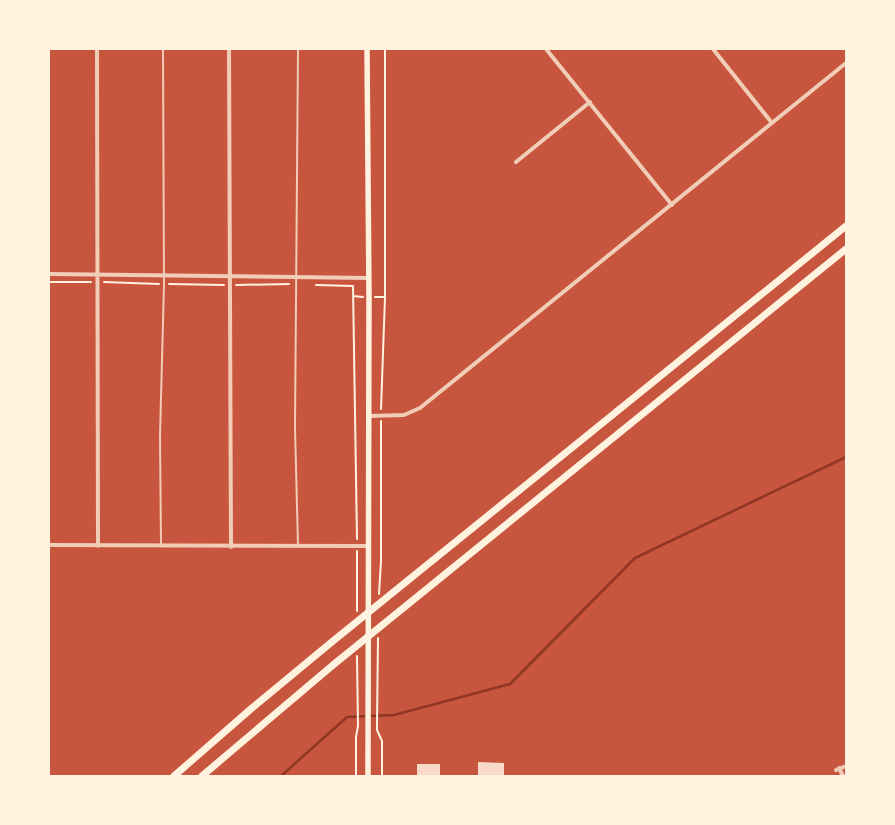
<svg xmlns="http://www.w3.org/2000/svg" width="895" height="825" viewBox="0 0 895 825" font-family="'PT Sans',sans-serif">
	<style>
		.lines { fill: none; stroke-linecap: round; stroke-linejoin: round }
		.stream { stroke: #8f3625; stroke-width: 2.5 }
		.building { fill: #f7dbc8 }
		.path { stroke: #fff3e0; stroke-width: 2 }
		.service { stroke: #f1ccb7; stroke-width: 2 }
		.minor { stroke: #f1ccb7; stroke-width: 4 }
		.secondary { stroke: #fff3e0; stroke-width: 5.5 }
		.motorway { stroke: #fff3e0; stroke-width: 7 }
	</style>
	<rect width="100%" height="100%" fill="#c8553d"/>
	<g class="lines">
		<path class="stream" d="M281,776l66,-59 47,-2 116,-31 125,-126 211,-101"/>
	</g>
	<path class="building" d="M478,762l26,1v13h-26z
		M417,764h23v12h-23z"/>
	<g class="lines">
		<path class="path" d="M49,282h42
			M104,282l55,2
			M169,284l55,1
			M236,285l53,-1
			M316,285l37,1 4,253
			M353,296l10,1
			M375,297h10
			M381,409l4,-112v-248
			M379,594l2,-33v-140
			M357,611v-60
			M378,638l-1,85v7l5,11v35
			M356,776v-39l2,-11 -1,-70"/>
		<path class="service" d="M298,49l-3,378 3,119
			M161,544l-1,-108 4,-152 -1,-235"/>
		<path class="minor" d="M97,49l1,497
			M229,49l2,498
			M546,49l126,156
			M713,49l59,74
			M516,162l74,-60
			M49,274l319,4
			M368,416l36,-1 16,-7 426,-345
			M49,545l319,1
			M839,768l4,8
			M836,770l10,-4"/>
		<path class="secondary" d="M367,49l2,248 -1,479"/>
		<path class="motorway" d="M174,776l78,-68 81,-67 513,-415
			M202,776l131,-111 513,-416"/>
	</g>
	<rect width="895" height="825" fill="none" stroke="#fff3e0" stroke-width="100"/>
</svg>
